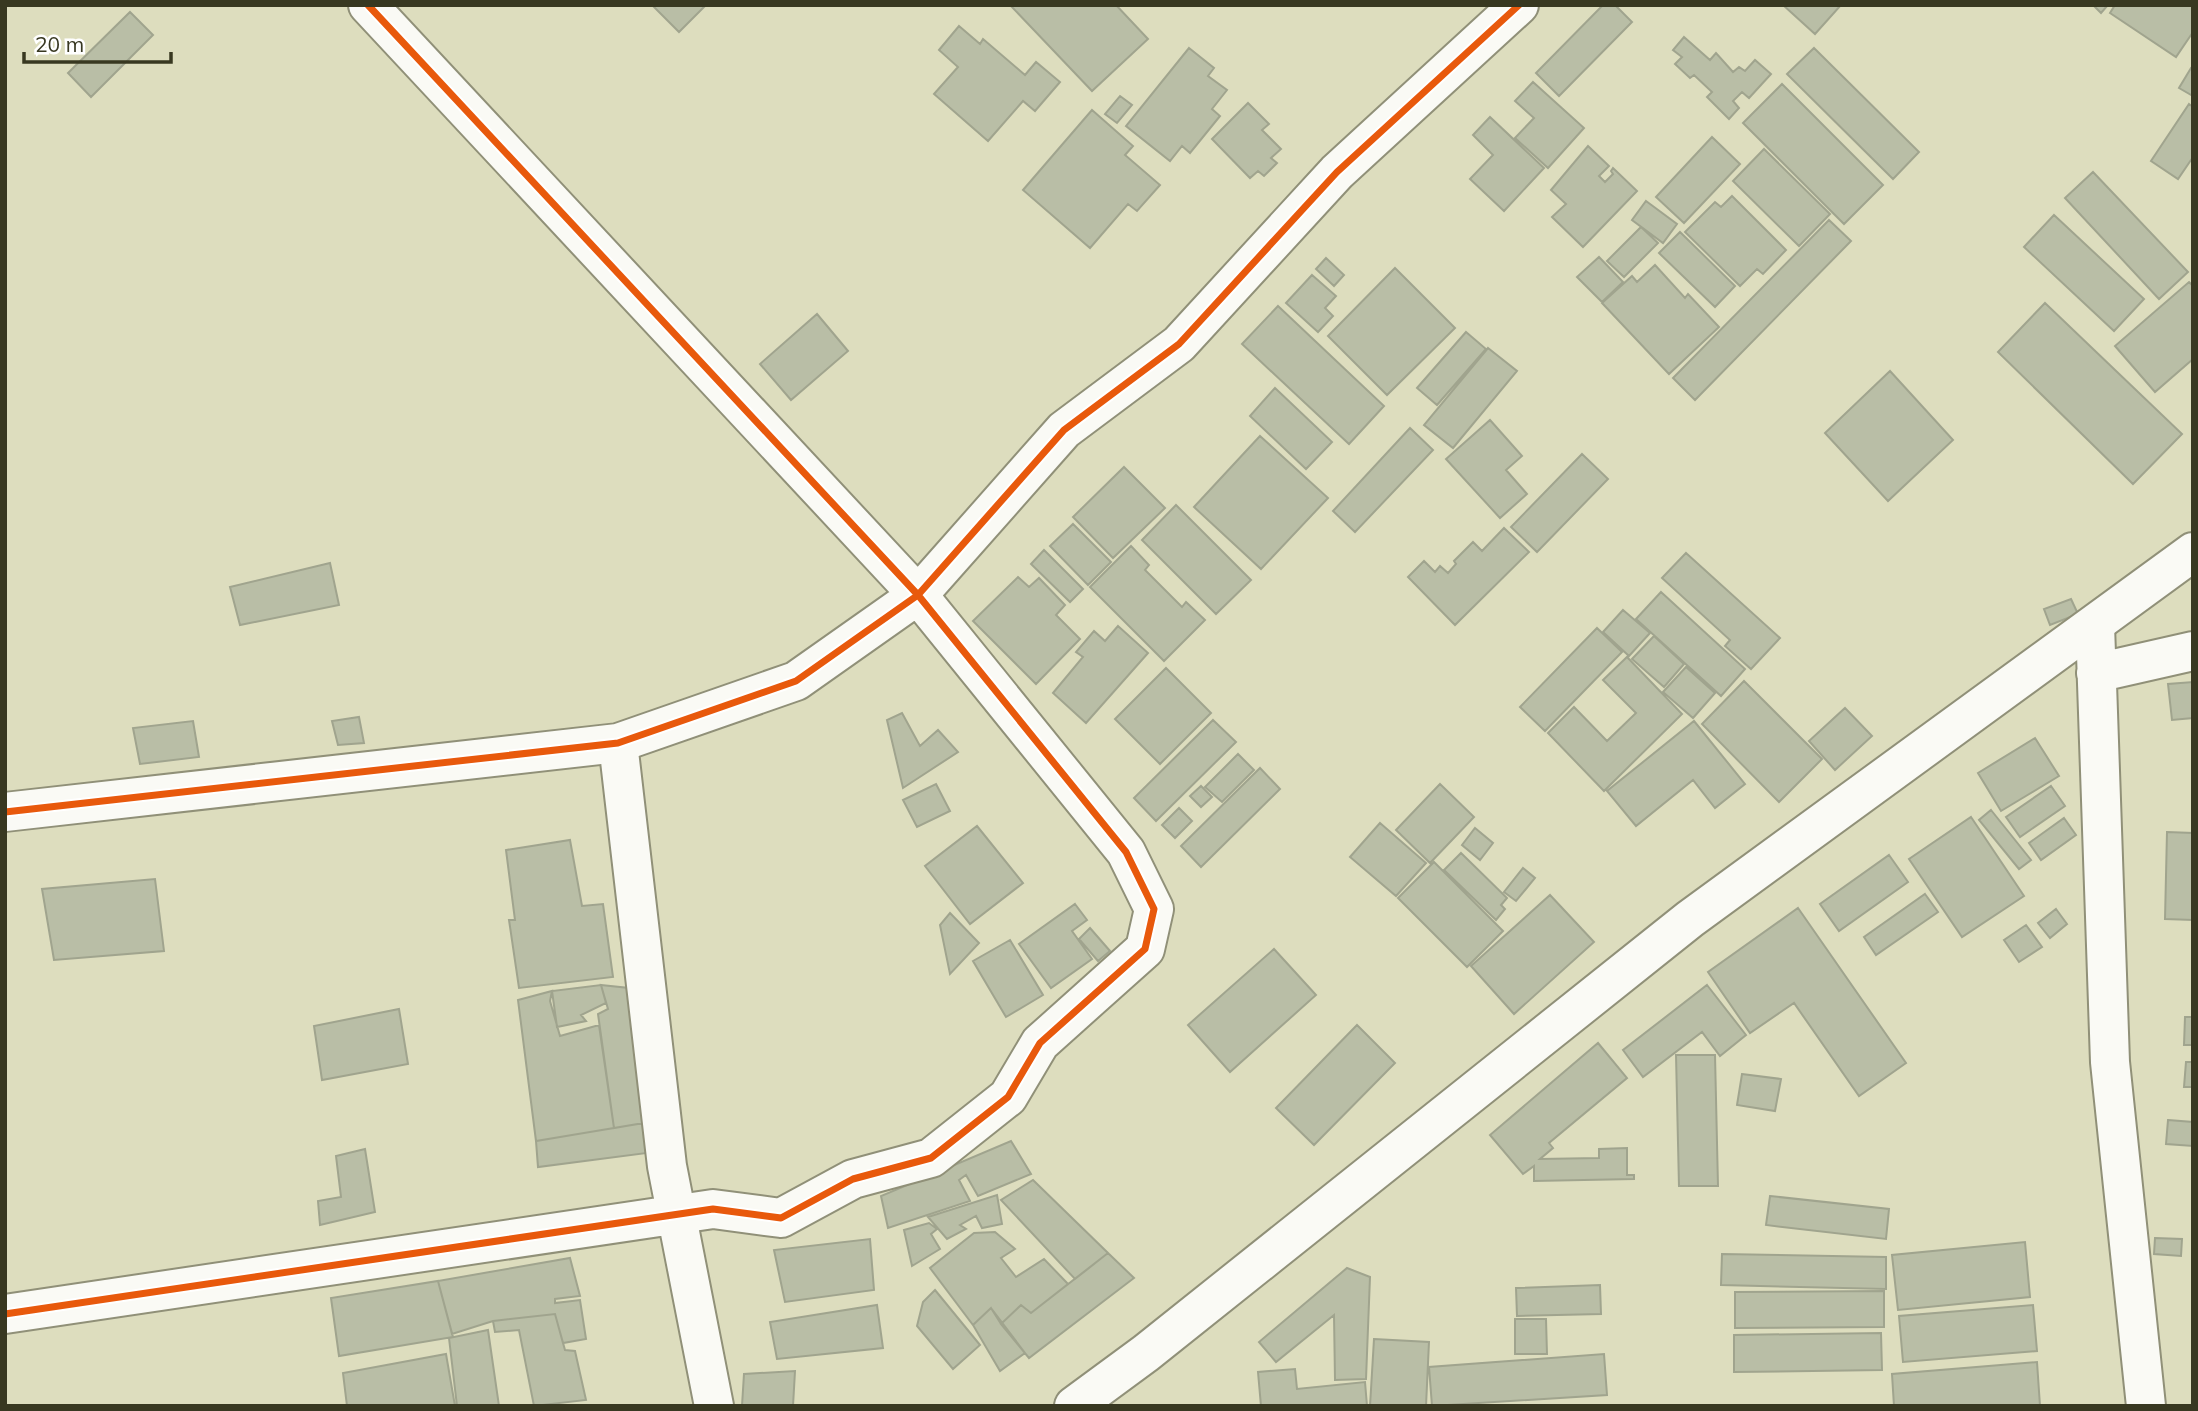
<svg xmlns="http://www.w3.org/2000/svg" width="2198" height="1411" viewBox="0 0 2198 1411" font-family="Mulish,sans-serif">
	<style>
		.building { fill: #b9bea6; stroke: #a0a48e; stroke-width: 2 }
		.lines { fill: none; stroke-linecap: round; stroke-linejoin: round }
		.minor-casing { stroke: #909078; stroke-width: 42 }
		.tertiary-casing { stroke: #909078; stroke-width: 42 }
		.minor { stroke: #fafaf5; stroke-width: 38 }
		.tertiary { stroke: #fafaf5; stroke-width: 38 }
		.cycleway-casing { stroke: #fff; stroke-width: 11 }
		.cycleway { stroke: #e8590c; stroke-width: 7 }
	</style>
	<rect width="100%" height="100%" fill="#ddddbe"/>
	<path class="building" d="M652,5h54l-27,27z
		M1010,5h106l32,34 -56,52z
		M1603,5h12l17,17 -73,74 -23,-23z
		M1783,5h58l-26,29z
		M2093,5h15l-7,8z
		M2115,5h78v27l-17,25 -66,-44z
		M130,12l23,23 -62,62 -23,-24z
		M959,26l21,18 3,-5 42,36 11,-13 24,20 -25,29 -12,-10 -35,40 -54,-47 24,-27 -19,-17z
		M1684,37l26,23 6,-7 17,19 6,-5 6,4 10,-11 16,14 -22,24 -7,-6 -9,9 6,7 -10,11 -22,-22 5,-5 -18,-17 -4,3 -15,-14 7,-7 -9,-7z
		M1189,48l25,20 -6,8 19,14 -15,19 8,7 -30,37 -8,-7 -12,15 -44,-35z
		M1814,48l105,104 -26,27 -106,-105z
		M2191,68l2,1v27l-14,-8z
		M1533,82l51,46 -36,40 -33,-30 19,-20 -19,-17z
		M1782,84l101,101 -39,39 -101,-101z
		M1120,96l12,9 -15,18 -12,-9z
		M1248,103l21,21 -7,6 19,19 -10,9 6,5 -13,13 -6,-5 -8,7 -38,-39z
		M2189,104l4,3v50l-15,22 -27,-18z
		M1092,110l41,36 -8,9 35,30 -23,26 -9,-7 -38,44 -67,-58z
		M1490,117l54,51 -40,43 -34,-32 23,-24 -20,-20z
		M1712,137l28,27 -56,59 -28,-26z
		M1588,146l21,20 -10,10 6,6 8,-8 -2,-3 2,-3 24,23 -54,56 -31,-30 14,-13 -15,-14z
		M1764,149l66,65 -31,32 -66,-65z
		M2093,172l95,100 -29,27 -94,-101z
		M1732,196l54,54 -23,24 -6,-5 -17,17 -55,-54 30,-30 6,5z
		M1646,201l31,23 -14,19 -31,-23z
		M2054,215l90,84 -30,32 -90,-84z
		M1829,220l22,21 -156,159 -22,-22z
		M1641,227l17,16 -34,34 -17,-16z
		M1680,232l55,54 -20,21 -56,-54z
		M1599,257l24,25 -21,20 -25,-25z
		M1326,258l18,17 -10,11 -18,-17z
		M1655,265l30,33 3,-4 31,33 -50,47 -67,-71 30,-27 5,6z
		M1395,268l60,60 -68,67 -59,-59z
		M1312,275l24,21 -11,12 8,8 -15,16 -32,-29z
		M2189,282l4,4v73l-38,33 -40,-46z
		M2045,303l137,131 -49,50 -135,-132z
		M1278,306l106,100 -35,38 -107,-100z
		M817,314l31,37 -57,49 -31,-36z
		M1466,332l20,17 -49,56 -20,-17z
		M1488,348l29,23 -64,77 -29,-23z
		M1890,371l63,69 -65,61 -63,-68z
		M1275,388l57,54 -26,27 -56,-53z
		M1490,420l32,36 -16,14 21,24 -27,24 -54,-59z
		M1410,428l23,22 -78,82 -22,-21z
		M1260,436l68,62 -67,71 -67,-62z
		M1582,454l26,25 -71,73 -26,-25z
		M1124,467l41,41 -52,50 -40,-41z
		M1176,505l75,75 -35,34 -74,-74z
		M1073,524l38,38 -23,23 -38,-39z
		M1504,528l25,24 -74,73 -47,-48 16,-16 11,11 5,-6 8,7 8,-9 -2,-3 19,-19 9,9z
		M1131,546l18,19 -4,5 37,37 4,-5 19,18 -41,41 -74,-74z
		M1044,550l39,39 -13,13 -39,-38z
		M1686,553l94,85 -29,31 -26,-23 5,-6 -68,-62z
		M330,563l9,42 -99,20 -10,-38z
		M1018,577l11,10 10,-9 26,27 -9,10 24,24 -44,45 -63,-63z
		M1661,592l84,77 -24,27 -85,-77z
		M2071,599l7,15 -28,11 -6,-16z
		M1623,610l27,23 -21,23 -26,-24z
		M1118,626l30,27 -62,70 -33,-30 30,-36 -7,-5 18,-21 11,10z
		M1597,628l25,24 -77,79 -25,-24z
		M1654,636l30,28 -20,23 -32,-28z
		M1627,657l55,57 -78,77 -56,-58 26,-26 33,34 29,-28 -33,-33z
		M1686,667l29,26 -22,25 -30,-26z
		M1166,668l45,45 -51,51 -45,-45z
		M1744,681l78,78 -43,43 -77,-78z
		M2193,682v36l-21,2 -4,-36z
		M1845,708l27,28 -37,34 -26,-29z
		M902,713l18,33 18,-16 20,22 -55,36 -16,-68z
		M359,717l5,26 -26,2 -6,-24z
		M1213,720l23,22 -80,79 -22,-23z
		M193,721l6,36 -59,7 -7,-36z
		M1694,721l51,63 -30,24 -22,-28 -57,46 -29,-35z
		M2035,738l24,38 -58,35 -23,-38z
		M1238,754l16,16 -32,32 -17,-15z
		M1260,768l20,21 -79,78 -20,-21z
		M936,784l14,27 -33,16 -14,-27z
		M1440,784l34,33 -44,46 -34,-33z
		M1201,786l11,11 -11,10 -11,-11z
		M2051,786l14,20 -45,31 -14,-20z
		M1179,808l13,13 -17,17 -13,-13z
		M1991,810l40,50 -12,9 -40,-49z
		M1971,817l53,79 -62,41 -53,-78z
		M2064,818l12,17 -35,25 -12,-17z
		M1380,823l46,40 -30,33 -46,-39z
		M977,826l46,57 -53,41 -45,-58z
		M1475,828l18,15 -13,17 -18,-15z
		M2167,832l26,1v87l-28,-1z
		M570,840l12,66 21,-2 10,73 -94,11 -10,-68h6l-9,-70z
		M1461,853l46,45 -6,7 4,4 -9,11 -52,-50z
		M1889,855l19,27 -69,49 -19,-27z
		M1434,862l69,69 -36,36 -69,-69z
		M1523,868l12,10 -19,23 -12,-9z
		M155,879l9,72 -110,9 -12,-71z
		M1925,894l13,18 -62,43 -12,-18z
		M1550,895l44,47 -80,72 -43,-48z
		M1075,904l12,16 -15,11 20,28 -41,29 -32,-44z
		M1798,908l108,155 -47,33 -65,-93 -44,30 -42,-61z
		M2056,909l11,15 -17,14 -12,-15z
		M950,913l29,30 -29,31 -10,-49z
		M2026,925l16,22 -23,15 -15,-22z
		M1090,928l20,23 -12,10 -19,-22z
		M1010,940l33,55 -37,22 -33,-56z
		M1274,949l42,46 -86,77 -42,-47z
		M601,985l28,3 15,135 -30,5 -16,-114 10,-5z
		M601,985l5,18 -25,12 5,6 -29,6 -5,-36z
		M1707,985l39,50 -26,21 -18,-24 -59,45 -20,-27z
		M552,991l-2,10 10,35 39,-11 15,103 -78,13 -18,-141z
		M399,1009l9,55 -86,16 -8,-54z
		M2185,1017h8v28h-9z
		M1357,1025l38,38 -81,82 -38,-37z
		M1598,1043l29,35 -78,65 4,5 -13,11 59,-1v-9l28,-1v27h7v4l-100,2v-15l-11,8 -33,-39z
		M1676,1055h39l3,131h-39z
		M2186,1062h7v25h-9z
		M1742,1074l39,5 -6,32 -38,-6z
		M2168,1120l25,2v24l-27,-2z
		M644,1123l3,30 -109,14 -2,-26z
		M1011,1141l20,33 -53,22 -12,-21 -7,5 11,21 -82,27 -7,-32z
		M365,1149l10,63 -55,13 -2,-24 23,-4 -5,-41z
		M1033,1180l75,73 -33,26 -74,-79z
		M997,1195l5,29 -20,4 -6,-12 -16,9 6,4 -19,10 -19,-22z
		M1770,1196l119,13 -3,30 -120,-14z
		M929,1223l8,6 -6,5 9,15 -28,17 -8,-36z
		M995,1232l20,17 -14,9 15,19 28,-18 24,25 -37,29 -10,-8 -20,19 -10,-16 -18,17 -43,-57 44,-35z
		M2155,1238l27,1 -1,17 -27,-2z
		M870,1239l4,51 -89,12 -11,-52z
		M2025,1242l5,55 -132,13 -6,-55z
		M1108,1253l26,25 -105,80 -28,-34 20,-19 10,8z
		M1722,1254l164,3v32l-165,-4z
		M570,1258l10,38 -25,3v4l25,-3 6,39 -23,4 -8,-29 -62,7 -41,13 -14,-53z
		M1347,1268l23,9 -4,102 -31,1 -1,-65 -58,47 -17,-20z
		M438,1281l15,56 -114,19 -8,-58z
		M1600,1285l1,29 -84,2 -1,-28z
		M935,1290l45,55 -27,24 -36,-43 6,-24z
		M1884,1291v36l-149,1v-36z
		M877,1305l6,43 -106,11 -7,-37z
		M2033,1305l4,46 -134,11 -4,-46z
		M991,1308l34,45 -25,18 -27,-46z
		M555,1314l10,36 10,1 11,49 -52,6 -15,-76 -24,2 -2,-11z
		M1515,1319h31l1,35h-32z
		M488,1330l11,76h-42l-8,-68z
		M1881,1333l1,37 -148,2v-37z
		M1374,1339l55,3 -3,64h-56z
		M446,1354l9,52h-108l-4,-33z
		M1604,1354l3,41 -175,11 -3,-39z
		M2037,1362l3,44h-146l-2,-32z
		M1295,1369l2,20 68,-7 2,24h-106l-3,-34z
		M795,1371l-2,35h-51l2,-32z"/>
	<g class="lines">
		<g class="minor-casing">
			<path id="minor" d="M2095,625l15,437 36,344
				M2096,673l97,-22
				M618,743l49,423 47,240
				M5,812l613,-69 178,-62 122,-86 146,-165 115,-86 158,-172 182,-167
				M5,1314l708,-105 68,9 72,-39 78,-21 77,-61 32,-54 105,-94 9,-40 -28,-57 -208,-257 -550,-590"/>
		</g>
		<g class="tertiary-casing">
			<path id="tertiary" d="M1074,1406l72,-53 544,-434 503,-367"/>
		</g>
		<use href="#minor" class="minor"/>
		<use href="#tertiary" class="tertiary"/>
		<g class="cycleway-casing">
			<path id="cycleway" d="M5,812l613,-69 178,-62 122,-86 146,-165 115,-86 158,-172 182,-167
				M5,1314l708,-105 68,9 72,-39 78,-21 77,-61 32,-54 105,-94 9,-40 -28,-57 -208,-257 -550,-590"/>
		</g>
		<use href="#cycleway" class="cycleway"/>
	</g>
	<rect width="2198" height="1411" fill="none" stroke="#383821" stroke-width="14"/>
	<path d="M24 52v10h147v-10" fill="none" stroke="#383821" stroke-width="3.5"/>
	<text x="35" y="52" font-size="21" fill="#383821" stroke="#ffffff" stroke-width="5" paint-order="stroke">20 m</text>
</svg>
